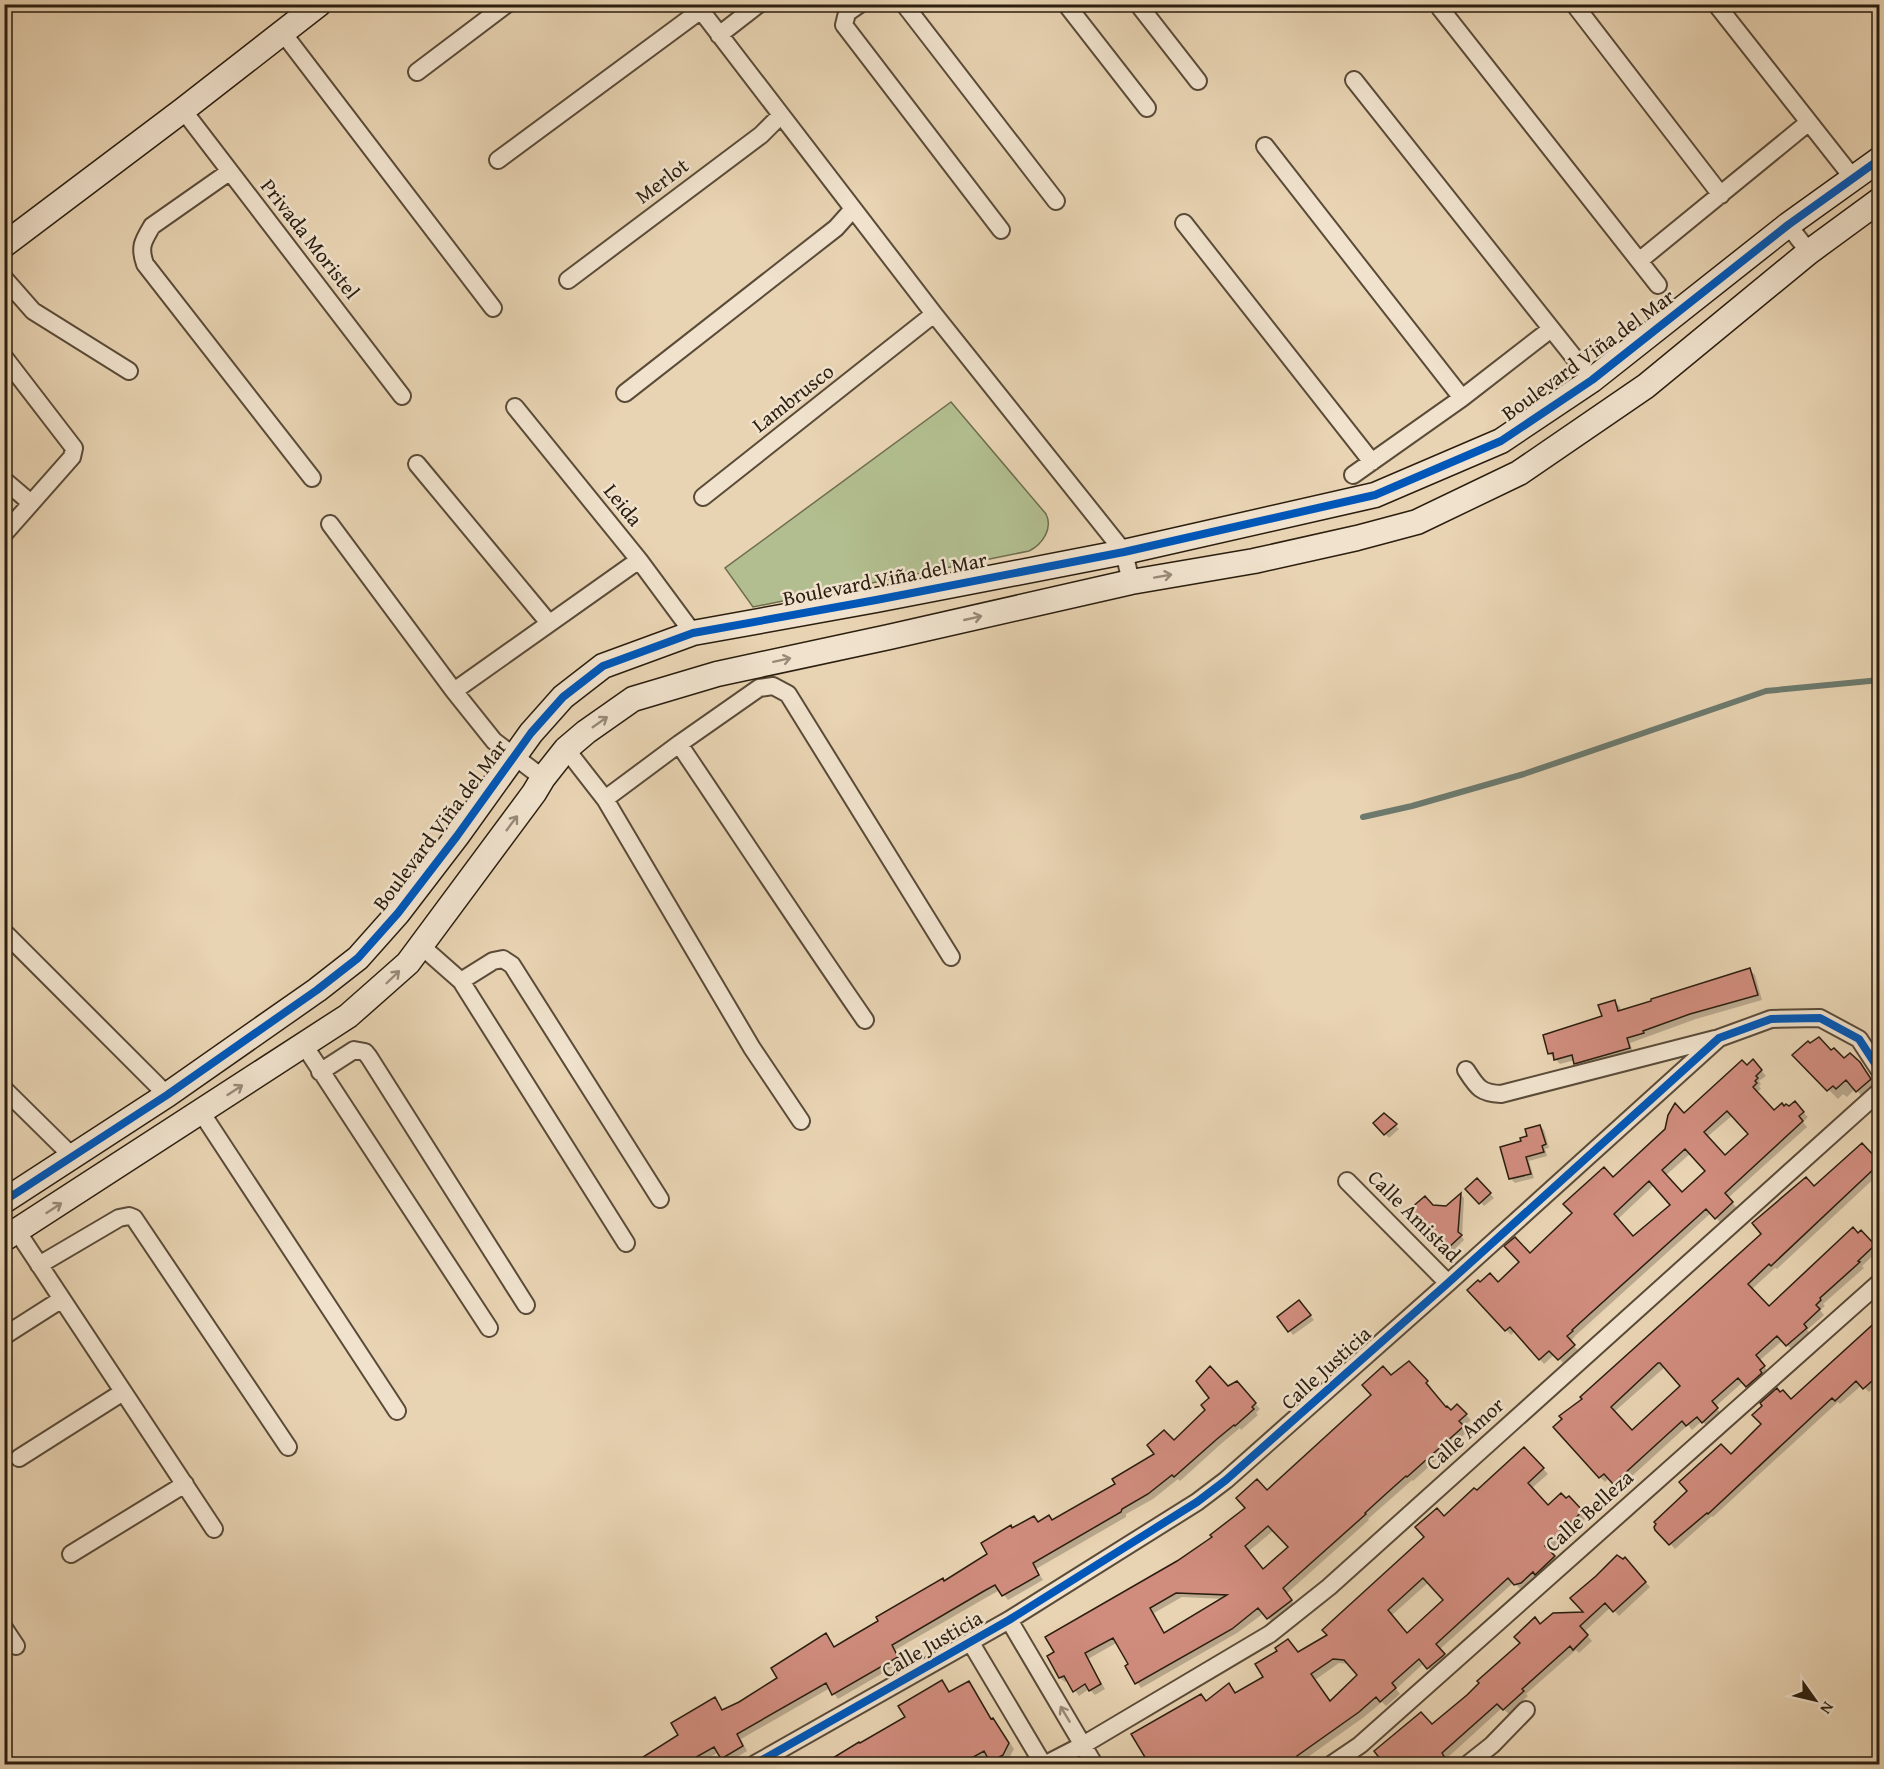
<svg xmlns="http://www.w3.org/2000/svg" width="1884" height="1769" viewBox="0 0 1884 1769" font-family="'Gentium Book Plus',serif">
	<style>
		.green { fill: #b2be8f; stroke: #6e6e4f; stroke-width: 1.5 }
		.shadow { fill: #0003; fill-rule: evenodd }
		.lines { fill: none; stroke-linecap: round; stroke-linejoin: round }
		.stream { stroke: #6c7a6e; stroke-width: 6 }
		.building { fill: #d08c7d; stroke: #2b1e0f; stroke-width: 1.5; fill-rule: evenodd }
		.street-casing { stroke: #5a4b38; stroke-width: 20 }
		.secondary-casing { stroke: #2b1e0f; stroke-width: 27 }
		.street { stroke: #f0e2cd; stroke-width: 16 }
		.secondary { stroke: #f0e2cd; stroke-width: 24 }
		.cycleway-casing { stroke: #f0e2cd; stroke-width: 11 }
		.cycleway { stroke: #0057b8; stroke-width: 8 }
		.oneway { stroke: #978a78 }
		.labels { text-anchor: middle; stroke-width: 5; stroke-linejoin: round; paint-order: stroke }
		.street-label { font-size: 21px; fill: #2b1e0f; stroke: #f0e2cd }
	</style>
	<rect width="100%" height="100%" fill="#e8d3b2"/>
	<filter id="stains"><feTurbulence type="fractalNoise" baseFrequency=".00333" numOctaves="4"/><feColorMatrix values="0 0 0 0 .2 0 0 0 0 .09 0 0 0 0 .02 0 0 0 .5 -.17"/></filter>
	<radialGradient id="worn" r=".72"><stop offset=".6" stop-color="#630" stop-opacity="0"/><stop offset="1" stop-color="#630" stop-opacity=".3"/></radialGradient>
	<path class="green" d="M951,402l95,112c7,14 -3,30 -17,37l-276,56 -28,-39z"/>
	<path class="shadow" d="M1750,970l5,5 7,25 -66,19 -66,24 3,10 -53,15 -5,-8 -15,4 -10,-10 54,-37 11,-15 5,5 1,5z
		M1831,1052l13,8 6,-5 19,19 10,15 -12,12 -12,-12 -8,8 -4,-3 -5,5 -11,-11z
		M1753,1061l13,15 -7,5 2,3 -2,2 2,3 -4,3 18,20 14,-4 5,-5 14,14 -5,5 4,5 -79,71 9,10 -17,14 -9,-9 -135,122 -6,7 9,9 -15,13 -9,-10 -11,10 -29,-33 -4,4 -42,-45 29,-6 186,-169zM1733,1115l17,19 -25,23 -18,-20zM1691,1153l16,18 -25,23 -17,-18zM1654,1185l18,20 -38,33 -16,-19z
		M1384,1115l15,14 -10,9 -14,-15z
		M1540,1126l4,4 5,18 -4,1 2,7 -18,5 5,17 -19,5 -4,-4 12,-37z
		M1862,1145l18,18 -3,4 3,6 -103,96 -2,-1 -23,21 17,19 92,-75 17,18 -16,15 2,2 -41,36 2,2 -5,4 4,5 -17,15 3,3 -18,17 -9,-10 -24,21 9,10 -16,20 -9,-9 -28,25 7,7 -14,13 -6,-6 -10,9 -4,-5 -69,63 -10,-10 -4,4 -5,-5 -16,-78zM1665,1367l17,19 -50,46 -18,-20z
		M1477,1180l17,18 -10,8 -16,-18z
		M1461,1195l3,3 -2,39 2,3 -13,13 -5,-2 -3,2 -37,-39 27,-8 13,2z
		M1303,1306l11,14 -21,15 -14,-18z
		M1409,1363l22,24 -2,1 18,21 4,3 6,-6 14,14 -8,7 4,5 -54,49 -1,-1 -19,17 -25,22 1,1 -83,74 9,11 -22,18 -9,-10 -27,20 -96,55 -14,-21 3,-2 -12,-23 -30,17 17,30 -10,6 -6,-6 -10,7 -11,-16 -3,2 -5,-4 -11,-21 165,-120 53,-46 124,-114zM1274,1530l16,17 -26,23 -15,-19zM1182,1597l42,2 -59,35 -11,-21z
		M1880,1366v18l-11,8 -7,-7 -22,19 -2,-2 -125,115 -1,-1 -37,33 -18,-20 74,-73 60,-55z
		M1228,1388h14l18,21 -4,4 2,2 -17,15 -1,-2 -18,15 -42,38 -2,-2 -25,20 -27,15v3l-90,52 7,11 -35,20 -8,-10 -11,6 -94,54 7,12 -64,37 -8,-11 -89,51 6,12 -20,12 -8,-11 -21,12h-59l-2,-2 43,-26 34,-37 10,12 55,-32 47,-44 9,13 154,-94 24,-25 21,-12 5,6 14,-2 64,-37 57,-42z
		M1534,1459l14,15 -16,14 16,19 21,-9 18,19 -38,35 10,10 -33,26 -6,1 -6,-7 -75,68 9,10 -15,13 -9,-10 -28,26 4,5 -14,12 -4,-4 -18,15 -63,45 1,2h-151l-18,-30 74,-32 22,-17 7,9 94,-58 114,-118 33,-26zM1429,1582l16,18 -38,34 -15,-19zM1339,1663l11,1 9,11 -28,27 -16,-22z
		M1630,1564l20,23 -31,29 -8,-9 -27,25 8,9 -13,12 -3,-3 -50,44 2,2 -19,18 -7,-6 -56,51 3,4 -2,1h-61l-10,-12 56,-26 36,-30 73,-70 46,-13z
		M942,1682l9,11 18,-10 5,5 18,32 6,5 16,24 -6,11 -7,4h-13l-4,-5 -9,5h-149l33,-20 48,-26z
		M810,1759l5,5h-14z"/>
	<g class="lines">
		<path class="stream" d="M1363,817l49,-11 112,-32 242,-83 114,-11"/>
	</g>
	<path class="building" d="M1750,968l8,27 -68,19 -47,17 1,2 -17,5 3,10 -56,16 -2,-9 -18,5 -1,-7 -5,1 -5,-19 59,-19 -4,-11 17,-5 3,11 33,-10v-2z
		M1819,1037l12,13 3,-2 10,10 6,-5 10,9 11,17 -15,13 -10,-12 -10,9 -3,-3 -6,5 -35,-36 16,-14 2,2z
		M1753,1059l9,11 -6,6 2,2 -3,3 2,2 -4,4 21,23 8,-7 2,3 2,-2 3,2 6,-5 9,11 -5,4 4,5 -78,72 8,9 -18,17 -9,-10 -134,121 1,1 -6,5 8,9 -17,15 -9,-9 -10,9 -29,-33 -5,4 -38,-41 11,-10 2,2 10,-9 8,9 21,-20 -15,-16 11,-9 15,16 42,-40 -9,-9 41,-37 9,10 52,-48 3,-14 7,-12 9,10 58,-53 5,5zM1727,1111l21,23 -23,21 -21,-23zM1685,1149l20,22 -23,21 -20,-22zM1649,1181l21,24 -37,31 -19,-22z
		M1384,1113l13,11 -13,11 -11,-12z
		M1540,1125l6,19 -4,2 2,6 -18,5 5,17 -22,5 -9,-32 21,-6 -1,-3 7,-2 -2,-7z
		M1862,1143l14,15 -3,3 4,5 -106,100 -2,-2 -21,20 21,22 84,-79 5,6 3,-3 14,15 -17,16 2,1 -40,36 1,2 -5,5 4,4 -16,15 3,4 -21,18 -9,-10 -21,19 9,11 -5,4 2,3 -16,14 -8,-9 -26,23 6,7 -16,15 -5,-6 -11,9 -4,-5 -69,63 -9,-10 -5,4 -46,-51 9,-8 -3,-3 23,-17 -2,-2 181,-163 -9,-11 54,-46 8,9zM1658,1363h2l20,23 -48,44 -21,-23z
		M1477,1178l14,15 -12,11 -14,-15z
		M1461,1193l-3,39 4,3 -16,15 -5,-2 -3,2 -34,-36 21,-18 8,9 13,1z
		M1299,1300l12,15 -23,17 -11,-15z
		M1880,1318v56l-17,15 -7,-8 -21,20 -3,-3 -124,116 -1,-1 -38,32 -14,-15 -1,-3 2,-3 -2,-2 33,-31 -8,-9 42,-38 10,10 30,-30 -9,-9 10,-9 -2,-3 17,-15 3,4 3,-2 8,9z
		M1409,1361l19,20 -2,2 20,24 1,-1 4,4 6,-6 10,10 -8,7 5,5 -57,51 -1,-1 -18,16 -23,21 1,1 -83,74 9,12 -25,19 -9,-11 -26,21 -97,55 -10,-18 3,-2 -15,-26 -28,15 16,31 -12,7 -4,-7 -12,8 -9,-16 -5,2 -12,-22 7,-4 -9,-15 132,-76 35,-24 -2,-2 35,-27 -9,-10 21,-19 10,11 104,-95 -9,-10 21,-19 8,9zM1268,1526l20,21 -25,22 -18,-23zM1176,1593l51,2 -63,38 -14,-25z
		M1210,1366l18,20 9,-5 19,22 -4,4 2,2 -19,17 -1,-1 -17,14 -43,38 -2,-2 -24,19 -26,15 -1,3 -88,51 6,12 -37,21 -7,-11 -11,6 -92,54 6,12 -66,38 -6,-12 -89,51 6,12 -22,13 -7,-12 -30,17h-52l46,-29 -7,-12 44,-26 7,13 17,-8 38,-24 -6,-10 55,-35 8,14 15,-9 29,-17 -2,-4 67,-39 1,3 43,-27 -6,-11 30,-18 1,3 22,-12 4,6 11,-7 3,5 63,-36 -3,-5 42,-25 -7,-9 17,-15 10,10 31,-30 -4,-5 8,-7 -13,-17z
		M1524,1447l20,21 -16,15 20,22 13,-12 5,5 3,-2 14,15 -38,35 10,10 -20,19 -2,-3 -12,11 -7,2 -6,-7 -72,66 9,10 -18,15 -8,-10 -27,24 4,5 -16,14 -4,-5 -17,15 -62,44 4,8h-152l-18,-30 70,-40 5,7 23,-18 6,10 28,-16 -8,-13 22,-13 -2,-3 13,-9 10,13 29,-17 -5,-5 102,-93 -9,-10 22,-19 7,8 30,-28 3,2zM1423,1578l20,22 -36,33 -19,-23zM1333,1659l11,1 13,15 -27,26 -19,-27z
		M1617,1555l6,4 2,-2 21,25 -33,30 -8,-9 -25,23 8,9 -15,15 -3,-4 -48,43 2,2 -21,19 -6,-6 -55,49 3,5 -8,6h-53l-10,-13 47,-39 11,12 35,-29 12,-12 -2,-2 43,-38 -6,-6 21,-20 5,7 13,-11 30,-1 -13,-14 26,-22z
		M942,1680l7,12 20,-11 22,38 2,-1 16,25 -6,12 -13,7 -6,-11 -23,13h-138l36,-22 1,1 45,-26 -7,-11z"/>
	<g class="lines">
		<g class="street-casing">
			<path id="street" d="M696,4l238,310 190,238 7,30
				M860,4l-13,9 -3,12 157,205
				M904,4l152,197
				M1066,4l81,104
				M1138,4l60,77
				M1574,4l147,191
				M1716,4l137,174
				M1879,4l1,1
				M1440,8l218,277
				M283,33l210,275
				M719,35l40,-31
				M417,72l90,-68
				M1354,80l238,300
				M183,110l219,286
				M1265,146l197,252
				M498,160l203,-150
				M229,172l-77,54c-9,15 -13,21 -7,38l167,214
				M1184,223l188,239
				M1788,225l21,27
				M1639,261l170,-139
				M4,278l29,33 96,60
				M568,280l193,-145 20,-20
				M4,357l70,91 -2,9 -68,77
				M625,393l211,-165 17,-19
				M515,407l124,153 54,73
				M417,464l132,159
				M1353,475l109,-77 89,-69
				M4,480l27,23
				M703,497l231,-183
				M330,524l124,167 40,50 49,37
				M454,691l185,-131
				M679,744c62,92 123,185 186,276
				M566,749l39,50 147,249 49,73
				M605,799l74,-55 80,-56 14,-2 15,8 163,263
				M4,932l163,163
				M419,946l8,5 34,30 165,262
				M461,981l32,-20 10,-2 9,6 148,234
				M304,1045l185,283
				M1466,1070c11,17 14,23 35,24l214,-55
				M320,1072l34,-22 11,2 4,5 157,248
				M4,1089l69,68
				M201,1112l196,299
				M1347,1181l101,102
				M17,1231l197,298
				M39,1265l80,-47 10,-2 5,2 154,229
				M4,1336l58,-37
				M19,1458l104,-66
				M71,1554l114,-70
				M1009,1620l85,144
				M4,1628l12,18
				M971,1643l72,121
				M755,1764l254,-144 188,-118 29,-22 222,-197 271,-245 52,-19 49,-1 39,21 21,32
				M1046,1764l37,-19 187,-111 59,-47 551,-496
				M1332,1764l28,-19 520,-463
				M1468,1764l24,-19 34,-35"/>
		</g>
		<g class="secondary-casing">
			<path id="secondary" d="M4,245l179,-135 136,-106
				M4,1201l163,-106 150,-105 41,-32 40,-45 59,-77 74,-103 32,-36 40,-31 90,-33 183,-33 248,-48 251,-57 126,-54 91,-61 196,-155 92,-66
				M4,1239l344,-223 60,-53 126,-170 9,-15 23,-29 20,-17 47,-33 84,-25 172,-37 242,-55 123,-21 103,-23 60,-16 102,-49 127,-87 163,-134 71,-52"/>
		</g>
		<use href="#street" class="street"/>
		<use href="#secondary" class="secondary"/>
		<g class="cycleway-casing">
			<path id="cycleway" d="M4,1201l163,-106 150,-105 41,-32 40,-45 59,-77 74,-103 32,-36 40,-31 90,-33 183,-33 248,-48 251,-57 126,-54 91,-61 196,-155 92,-66
				M755,1764l254,-144 188,-118 29,-22 222,-197 271,-245 52,-19 49,-1 39,21 21,32"/>
		</g>
		<use href="#cycleway" class="cycleway"/>
	</g>
	<defs><path id="oneway-shaft" d="M-6 0H5M1.5-3L5.5 0L1.5 3" fill="none" stroke-width="1.6" stroke-linecap="round" stroke-linejoin="round" transform="scale(1.5)"/></defs>
	<g class="oneway">
		<use href="#oneway-shaft" transform="translate(1163 576) rotate(-10)"/>
		<use href="#oneway-shaft" transform="translate(973 618) rotate(-13)"/>
		<use href="#oneway-shaft" transform="translate(782 660) rotate(-12)"/>
		<use href="#oneway-shaft" transform="translate(600 722) rotate(-35)"/>
		<use href="#oneway-shaft" transform="translate(512 823) rotate(-53)"/>
		<use href="#oneway-shaft" transform="translate(393 977) rotate(-44)"/>
		<use href="#oneway-shaft" transform="translate(235 1090) rotate(-33)"/>
		<use href="#oneway-shaft" transform="translate(54 1208) rotate(-33)"/>
		<use href="#oneway-shaft" transform="translate(1065 1714) rotate(-121)"/>
	</g>
	<g class="labels">
		<g class="street-label">
			<text transform="translate(662 181) rotate(-37)" y="7">Merlot</text>
			<text transform="translate(310 239) rotate(52)" y="7">Privada Moristel</text>
			<text transform="translate(1588 355) rotate(-36)" y="7">Boulevard Viña del Mar</text>
			<text transform="translate(793 398) rotate(-38)" y="7">Lambrusco</text>
			<text transform="translate(623 505) rotate(51)" y="7">Leida</text>
			<text transform="translate(885 579) rotate(-11)" y="7">Boulevard Viña del Mar</text>
			<text transform="translate(440 825) rotate(-53)" y="7">Boulevard Viña del Mar</text>
			<text transform="translate(1414 1216) rotate(45)" y="7">Calle Amistad</text>
			<text transform="translate(1326 1368) rotate(-42)" y="7">Calle Justicia</text>
			<text transform="translate(1465 1434) rotate(-42)" y="7">Calle Amor</text>
			<text transform="translate(1589 1511) rotate(-42)" y="7">Calle Belleza</text>
			<text transform="translate(932 1644) rotate(-30)" y="7">Calle Justicia</text>
		</g>
	</g>
	<rect width="1884" height="1769" fill="none" stroke="#e8d3b2" stroke-width="24"/>
	<rect x="6" y="6" width="1872" height="1757" fill="none" stroke="#2b1e0f" stroke-width="3"/>
	<rect x="12" y="12" width="1860" height="1745" fill="none" stroke="#2b1e0f" stroke-width="1.5"/>
	<g transform="translate(1815 1700) rotate(124)" stroke="#f0e2cd" stroke-width="4.5" paint-order="stroke">
	<path d="M0-4.5L10 22L0 15L-10 22Z" fill="#2b1e0f"/>
	<text y="-9" font-size="16" font-weight="bold" text-anchor="middle" fill="#2b1e0f">N</text>
	</g>
	<rect width="100%" height="100%" filter="url(#stains)"/>
	<rect width="100%" height="100%" fill="url(#worn)"/>
</svg>
